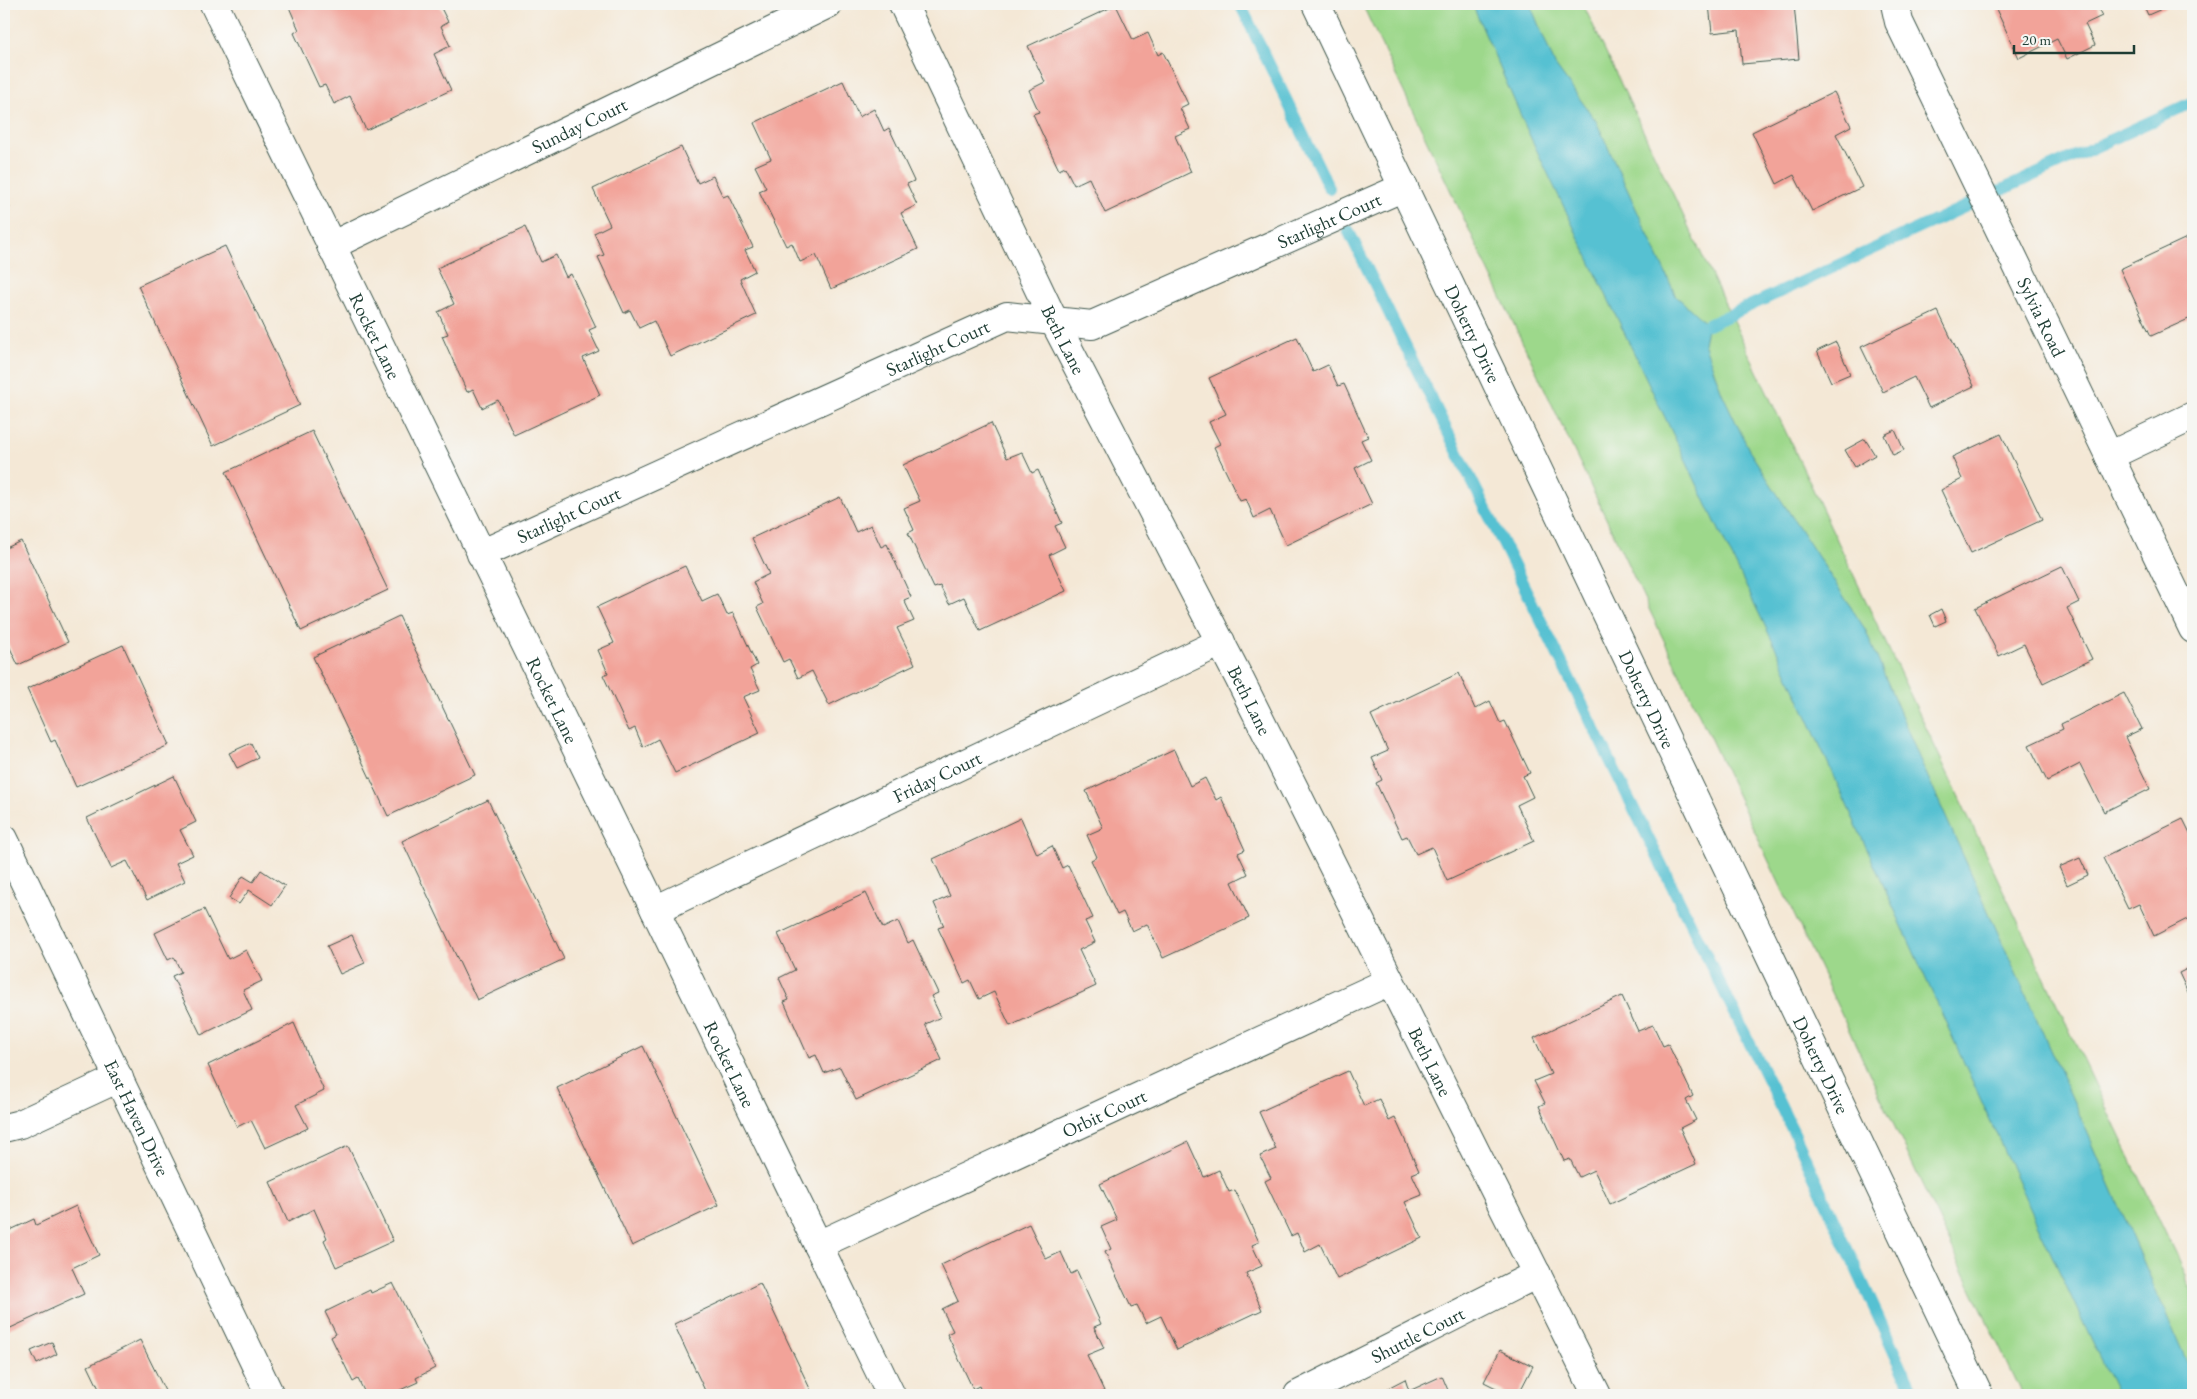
<svg xmlns="http://www.w3.org/2000/svg" width="2197" height="1399" viewBox="0 0 2197 1399" font-family="'EB Garamond',serif">
	<style>
		.green { fill: #9dd88b; stroke: #5e8a60 }
		.water { fill: #56c1d2; stroke: #3a7f83 }
		.lines { fill: none; stroke-linecap: round; stroke-linejoin: round }
		.stream { stroke: #56c1d2; stroke-width: 12 }
		.building { fill: #f2a399 }
		.minor-casing { stroke: #3f574c; stroke-width: 30 }
		.minor { stroke: #fff; stroke-width: 28 }
		.labels { text-anchor: middle; stroke-width: 5; stroke-linejoin: round; paint-order: stroke }
		.street-label { font-size: 19px; fill: #1f3d34; stroke: #f6f6f2 }
	</style>
	<rect width="100%" height="100%" fill="#f6f6f2"/>
	<filter id="ink" filterUnits="userSpaceOnUse"><feTurbulence type="fractalNoise" baseFrequency=".02" numOctaves="2"/><feDisplacementMap in="SourceGraphic" scale="10" xChannelSelector="R" yChannelSelector="G"/><feConvolveMatrix kernelMatrix="1 2 1 2 8 2 1 2 1" color-interpolation-filters="sRGB"/></filter>
	<filter id="wash" filterUnits="userSpaceOnUse"><feTurbulence type="fractalNoise" baseFrequency=".0096" numOctaves="4" result="noise"/><feDisplacementMap in="SourceGraphic" scale="20" xChannelSelector="R" yChannelSelector="G"/><feGaussianBlur stdDeviation="1.12" result="paint"/><feColorMatrix in="noise" values="0 0 0 0 0 0 0 0 0 0 0 0 0 0 0 0 0 1.4 0 .05"/><feComposite in="paint" operator="in"/></filter>
	<g filter="url(#wash)">
		<rect width="100%" height="100%" fill="#f4e8d6"/>
		<path class="green" d="M1362,4h221l610,1287v104h-171z"/>
		<path class="water" d="M1472,4h58l25,61 41,56 80,175 32,29 -4,18 18,50 28,59 115,177 53,126 168,374 107,247v19h-76l-83,-178 -256,-564 -250,-521z"/>
		<g class="lines">
			<path class="stream" d="M1240,4l89,184
				M1348,230l447,905 119,260
				M1708,325l485,-223"/>
		</g>
		<g id="blocks">
			<path class="building" d="M298,4h141l9,18 -7,4 9,20 -16,8 17,36 -85,40 -16,-34 -16,8 -9,-19 -6,2 -25,-54 5,-3 -10,-23z
				M1709,4h85l5,55 -57,5 -3,-34 -27,3z
				M2001,4h95l6,12 -17,8 10,21 -28,14 -10,-20 -38,19 -24,-51z
				M2143,4h30l-25,11z
				M1116,5l17,35 15,-7 10,22 5,-3 25,52 -8,4 10,21 -15,7 16,36 -86,41 -16,-35 -15,7 -9,-18 -6,3 -26,-56 6,-2 -10,-22 16,-8 -17,-36z
				M843,81l16,36 15,-8 10,22 5,-3 25,53 -7,3 10,21 -16,8 17,36 -87,40 -15,-34 -16,7 -8,-19 -6,3 -27,-55 7,-3 -11,-22 16,-7 -17,-36z
				M1834,92l17,34 -15,8 26,53 -50,24 -18,-36 -17,9 -25,-52z
				M681,147l17,36 15,-7 10,21 5,-2 25,52 -8,3 10,21 -15,8 16,36 -86,41 -16,-35 -15,7 -9,-18 -6,3 -26,-56 6,-2 -10,-22 16,-8 -17,-36z
				M4,196l6,12 -6,3z
				M525,227l16,35 15,-7 10,22 5,-3 25,53 -7,3 10,21 -16,7 17,37 -86,40 -16,-35 -16,8 -9,-19 -6,3 -25,-56 6,-2 -10,-22 16,-8 -17,-36z
				M2193,235v64l-3,1 3,6v11l-42,19 -31,-67z
				M225,246l75,159 -87,41 -75,-160z
				M1938,311l36,75 -45,22 -15,-31 -31,15 -22,-45z
				M1297,337l16,35 15,-7 10,21 6,-2 24,53 -7,3 10,20 -16,8 17,36 -86,41 -16,-35 -16,8 -8,-19 -6,2 -26,-54 6,-3 -11,-22 17,-8 -17,-36z
				M1836,342l14,32 -19,8 -14,-31z
				M991,423l16,35 15,-6 10,21 6,-3 24,53 -7,3 10,21 -16,8 17,36 -86,40 -16,-34 -15,7 -9,-18 -6,2 -26,-55 6,-3 -10,-22 16,-7 -17,-36z
				M1895,430l9,20 -11,5 -9,-20z
				M312,431l76,159 -87,41 -75,-159z
				M2001,434l41,86 -71,33 -30,-63 21,-11 -10,-22z
				M1865,439l10,16 -20,12 -10,-17z
				M840,497l16,35 15,-7 10,22 6,-3 24,53 -7,3 10,21 -17,7 18,36 -86,41 -17,-34 -14,7 -9,-19 -6,3 -26,-55 6,-3 -10,-22 16,-8 -17,-36z
				M21,541l47,101 -50,23 -14,-30v-86z
				M685,566l17,35 15,-7 10,21 6,-2 24,52 -7,4 10,21 -17,7 17,36 -85,40 -17,-34 -15,8 -8,-19 -6,3 -26,-56 5,-2 -10,-23 16,-7 -17,-36z
				M2062,566l17,36 -12,6 25,51 -49,24 -19,-39 -25,12 -24,-48z
				M1941,609l5,12 -11,5 -5,-11z
				M399,616l76,159 -87,41 -75,-159z
				M123,645l46,100 -93,42 -21,-47 -4,2 -24,-53z
				M1459,673l16,36 15,-8 10,22 5,-2 25,52 -7,3 10,21 -16,8 17,36 -87,40 -15,-34 -16,7 -9,-18 -5,2 -26,-55 6,-3 -10,-22 16,-7 -17,-36z
				M2124,693l18,36 -17,8 25,52 -46,23 -24,-48 -33,17 -18,-36 34,-16 -2,-5z
				M251,743l7,15 -21,10 -8,-15z
				M1174,750l16,36 15,-8 11,22 5,-3 24,53 -7,3 10,21 -16,8 17,36 -86,40 -16,-34 -15,7 -9,-19 -6,3 -26,-55 6,-3 -10,-22 16,-7 -17,-37z
				M174,776l22,46 -16,8 13,25 -17,8 9,18 -38,19 -20,-39 -16,7 -24,-50z
				M488,800l76,159 -87,41 -75,-159z
				M1021,818l16,36 15,-8 10,22 6,-3 25,53 -8,3 10,21 -16,8 17,36 -86,40 -16,-34 -15,7 -9,-19 -6,3 -26,-55 6,-2 -10,-23 16,-7 -17,-37z
				M2183,819l10,20v25l-6,3 6,13v36l-39,20 -15,-32 -11,5 -25,-51z
				M2080,858l8,17 -21,10 -8,-18z
				M261,870l24,16 -13,19 -23,-15 -10,14 -10,-6 14,-22 10,6z
				M866,893l17,35 15,-7 10,22 5,-3 25,53 -7,3 10,21 -16,7 17,36 -86,40 -16,-33 -16,6 -8,-18 -7,3 -25,-56 5,-2 -10,-22 16,-8 -17,-36z
				M204,909l24,50 18,-9 16,31 -19,9 9,20 -51,25 -29,-59 9,-4 -7,-15 -6,3 -13,-27z
				M352,935l13,28 -25,11 -13,-28z
				M2193,966v37l-14,-30z
				M1622,996l16,35 15,-6 10,21 5,-2 25,52 -7,4 10,20 -16,8 16,36 -86,40 -16,-34 -15,7 -9,-18 -6,2 -25,-55 6,-3 -11,-22 17,-7 -17,-36z
				M294,1023l30,68 -28,14 12,23 -43,20 -14,-28 -14,7 -29,-62z
				M643,1046l76,159 -87,41 -75,-158z
				M1348,1071l16,35 15,-7 10,22 6,-3 24,53 -7,3 10,21 -17,7 17,36 -85,41 -17,-35 -15,8 -8,-19 -6,3 -26,-55 6,-3 -11,-22 16,-7 -17,-37z
				M1188,1142l16,35 15,-7 10,22 6,-2 24,52 -7,3 10,21 -16,7 16,37 -85,40 -16,-34 -15,7 -9,-18 -6,2 -26,-55 6,-3 -10,-22 16,-7 -17,-36z
				M348,1146l45,95 -57,26 -12,-27 3,-2 -13,-29 -26,13 -18,-40z
				M76,1206l23,49 -27,13 12,26 -80,37v-98l30,-14 2,6z
				M1029,1224l17,35 15,-7 10,22 6,-3 24,53 -7,3 10,21 -17,7 17,36 -8,4h-113l-4,-9 -6,3 -26,-55 6,-3 -11,-22 16,-8 -17,-36z
				M393,1283l42,85 -19,10 2,4 -29,13h-23l-8,-16 -5,3 -22,-45 5,-3 -11,-22 45,-22 1,3z
				M760,1283l53,112h-106l-33,-71z
				M140,1340l27,55h-65l-14,-29z
				M52,1342l5,12 -20,10 -6,-13z
				M1500,1350l33,16 -15,29h-8l-26,-13z
				M1442,1376l8,19h-76l31,-16 4,12z"/>
		</g>
	</g>
	<g filter="url(#ink)">
		<use href="#blocks" fill-opacity="0" stroke="#3f574c" stroke-width="1"/>
		<g class="lines">
			<g class="minor-casing">
				<g id="minor">
					<path id="s1" d="M214,4l677,1391"/>
					<path id="s2" d="M903,4l151,317 185,357 358,717"/>
					<path id="s3" d="M1316,4l663,1391"/>
					<path id="s4" d="M1895,4l4,18 294,607"/>
					<path id="s5" d="M331,246l497,-242"/>
					<path d="M2109,456l84,-40"/>
					<path id="s6" d="M481,554l526,-238 85,9 312,-138"/>
					<path id="s7" d="M4,839l266,556"/>
					<path id="s8" d="M655,910l566,-268"/>
					<path d="M4,1128l16,-4 99,-46"/>
					<path id="s9" d="M818,1245l572,-264"/>
					<path id="s10" d="M1298,1395l239,-121"/>
				</g>
			</g>
			<use href="#minor" class="minor"/>
		</g>
	</g>
	<g class="labels">
		<g class="street-label">
			<text dy="7" stroke="none"><textPath href="#s5" startOffset="276">Sunday Court</textPath></text>
			<text dy="7" stroke="none"><textPath href="#s6" startOffset="922">Starlight Court</textPath></text>
			<text dy="7" stroke="none"><textPath href="#s4" startOffset="346">Sylvia Road</textPath></text>
			<text dy="7" stroke="none"><textPath href="#s3" startOffset="365">Doherty Drive</textPath></text>
			<text dy="7" stroke="none"><textPath href="#s1" startOffset="369">Rocket Lane</textPath></text>
			<text dy="7" stroke="none"><textPath href="#s2" startOffset="372">Beth Lane</textPath></text>
			<text dy="7" stroke="none"><textPath href="#s6" startOffset="501">Starlight Court</textPath></text>
			<text dy="7" stroke="none"><textPath href="#s6" startOffset="96">Starlight Court</textPath></text>
			<text dy="7" stroke="none"><textPath href="#s2" startOffset="778">Beth Lane</textPath></text>
			<text dy="7" stroke="none"><textPath href="#s3" startOffset="770">Doherty Drive</textPath></text>
			<text dy="7" stroke="none"><textPath href="#s1" startOffset="774">Rocket Lane</textPath></text>
			<text dy="7" stroke="none"><textPath href="#s8" startOffset="312">Friday Court</textPath></text>
			<text dy="7" stroke="none"><textPath href="#s2" startOffset="1182">Beth Lane</textPath></text>
			<text dy="7" stroke="none"><textPath href="#s1" startOffset="1179">Rocket Lane</textPath></text>
			<text dy="7" stroke="none"><textPath href="#s3" startOffset="1175">Doherty Drive</textPath></text>
			<text dy="7" stroke="none"><textPath href="#s9" startOffset="315">Orbit Court</textPath></text>
			<text dy="7" stroke="none"><textPath href="#s7" startOffset="309">East Haven Drive</textPath></text>
			<text dy="7" stroke="none"><textPath href="#s10" startOffset="134">Shuttle Court</textPath></text>
		</g>
	</g>
	<rect width="2197" height="1399" fill="none" stroke="#f6f6f2" stroke-width="20"/>
	<path d="M2014 45v8h120v-8" fill="none" stroke="#1f3d34" stroke-width="2.5"/>
	<text x="2022" y="45" font-size="15" fill="#1f3d34" stroke="#f6f6f2" stroke-width="4" paint-order="stroke">20 m</text>
</svg>
